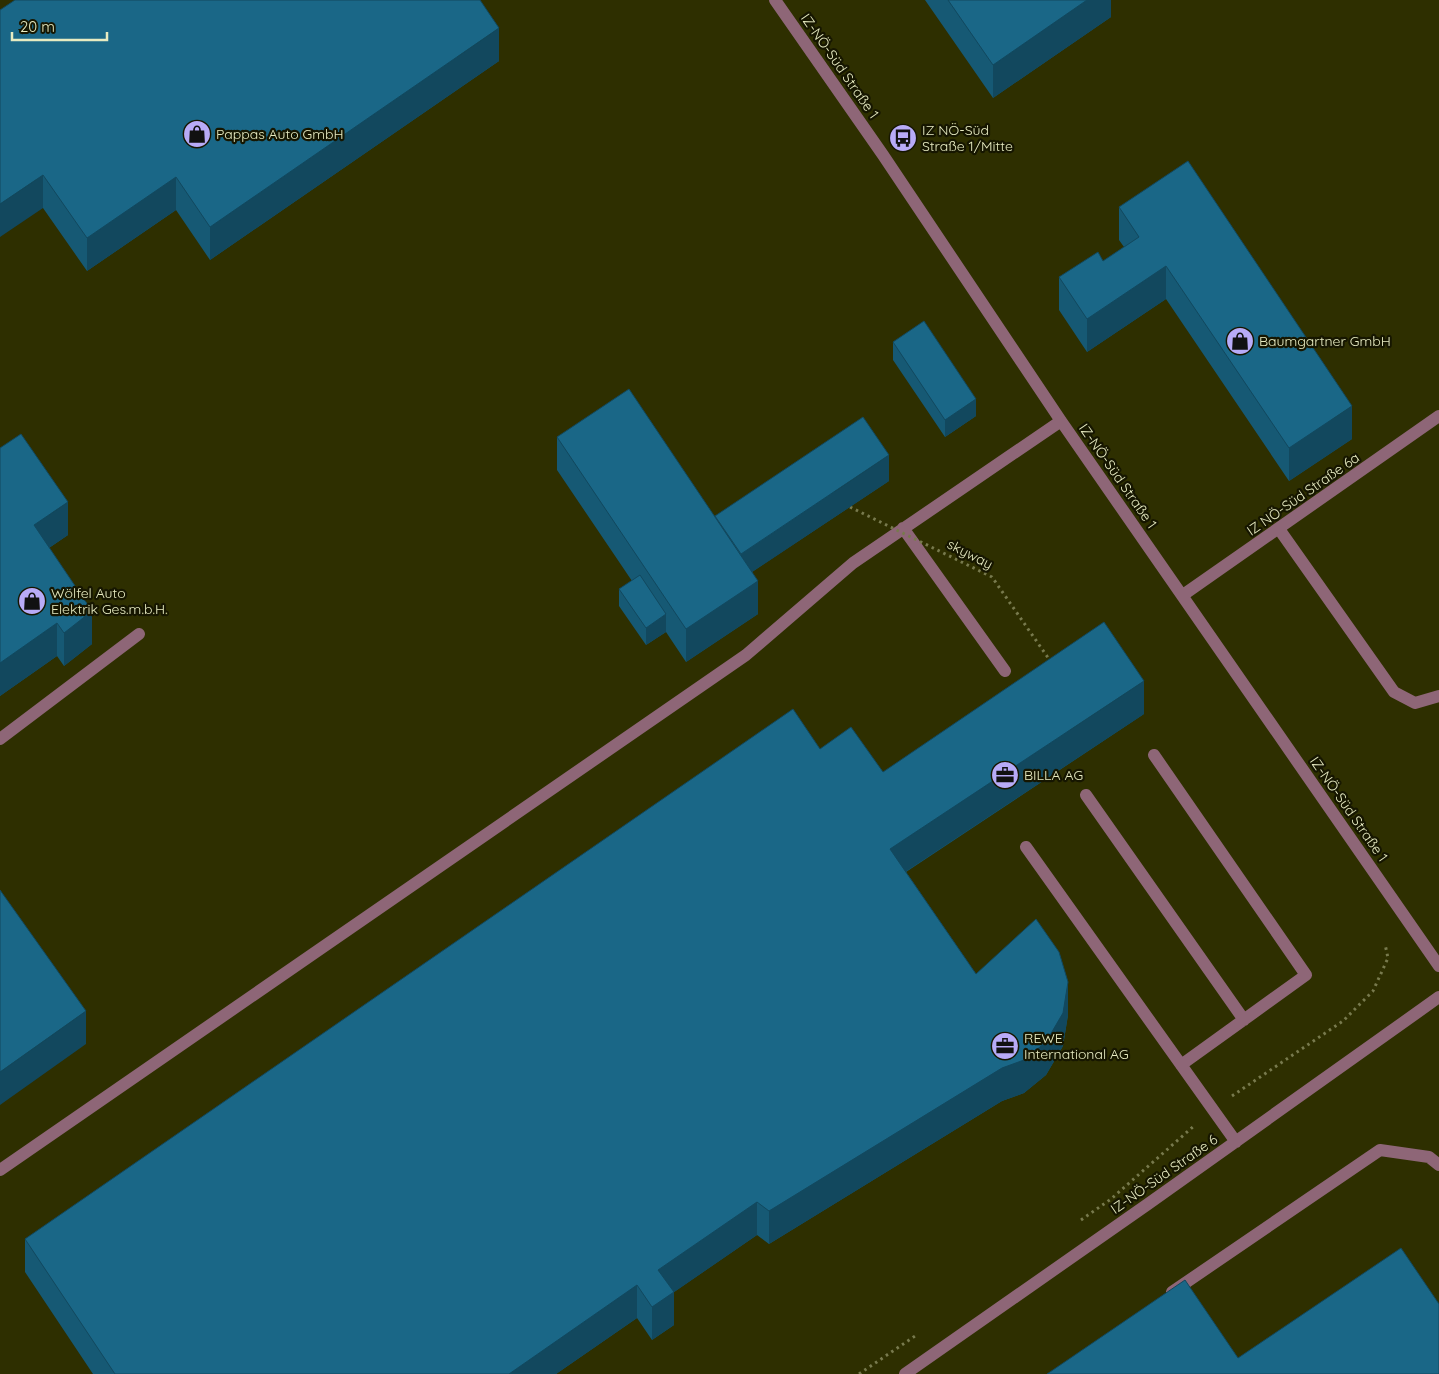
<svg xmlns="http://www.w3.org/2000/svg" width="1439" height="1374" viewBox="0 0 1439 1374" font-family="Quicksand,sans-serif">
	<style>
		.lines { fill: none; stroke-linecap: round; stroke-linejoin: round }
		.path { stroke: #787a4d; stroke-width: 3; stroke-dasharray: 2.5 4; stroke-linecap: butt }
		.minor { stroke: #8e6677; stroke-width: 12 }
		.path-bridge { stroke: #787a4d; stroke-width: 3; stroke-dasharray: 2.5 4; stroke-linecap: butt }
		.wall { fill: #165974 }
		.shaded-wall { fill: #12485e }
		.building { fill: #1a6787; stroke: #12485e }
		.labels { text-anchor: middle; stroke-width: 4.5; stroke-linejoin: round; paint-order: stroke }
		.street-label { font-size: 14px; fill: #e7ebc1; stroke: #161600 }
		.poi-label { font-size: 14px; fill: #e7ebc1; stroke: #161600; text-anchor: start }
	</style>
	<rect width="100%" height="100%" fill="#2e2f00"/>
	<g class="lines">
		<path class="path" d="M1232,1096l111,-75 30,-30 15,-33 -3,-14
			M1081,1220l30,-21 84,-74
			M859,1374l59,-40"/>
		<path class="minor" d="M775,0l108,155 178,266 378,545
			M903,528l102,143
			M1279,529l115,163 21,11 24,-7
			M1183,595l256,-179
			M0,739l139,-105
			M1154,755l152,220 -125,90
			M1086,795l158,225
			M1026,847l210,295
			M0,1170l746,-515 107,-92 208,-142
			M1172,1292l208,-142 49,7 10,8
			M905,1374l243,-170 291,-207"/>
		<path class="path-bridge" d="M850,507l142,70 59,85"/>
	</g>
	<path class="wall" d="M925,0h186v17l-118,81z
		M0,10l499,51 -289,199 -34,-50 -89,61 -44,-63z
		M1119,207l233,232 -63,42 -123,-182 -79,53 -28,-42v-33l44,-16 21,-14 -5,-7z
		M893,342l83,74 -31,21 -52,-77z
		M557,437l158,79 174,-35 -137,91 6,42 -72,48 -20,-30 -20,13 -27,-39v-17l13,-8 -75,-111z
		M0,448l68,87 -19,13 43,96 -28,22 -7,-10 -57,40z
		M1144,714l-238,158 70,102 92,41 -5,31 -17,29 -22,18 -22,8 -233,143 -12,-9 -83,57v33l-22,15 -15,-22 -81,56h-463l-68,-102v-33l795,-490 63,23z"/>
	<path class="shaded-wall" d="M1087,0h24v17l-118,81v-33z
		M499,28v33l-289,199v-33z
		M43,175v33l-43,29v-33z
		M176,177v33l-89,61v-33z
		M1166,266v33l-79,53v-33z
		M976,399v17l-31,21v-17z
		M1352,406v33l-63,42v-33z
		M889,455v26l-152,101v-25z
		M68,502v33l-34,23v-33z
		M758,581v33l-72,48v-33z
		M92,611v33l-28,22v-33z
		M666,614v18l-20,13v-17z
		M57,623v33l-57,40v-33z
		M1144,681v33l-254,168v-33z
		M1068,982v33l-5,31 -17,29 -22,18 -22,8 -233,143v-33z
		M86,1011v33l-86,61v-33z
		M757,1202v33l-90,62 7,-5v33l-22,15v-33l6,-37z
		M637,1285v33l-81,56h-47z"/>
	<path class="building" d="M15,0h465l19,28 -289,199 -34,-50 -89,61 -44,-63 -43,29v-194z
		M948,0h139l-94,65z
		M1188,161l164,245 -63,42 -123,-182 -79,53 -28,-42 39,-25 5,9 36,-24 -20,-30z
		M924,321l52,78 -31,21 -52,-78z
		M629,389l129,192 -72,48 -129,-192z
		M863,417l26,38 -148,99 -26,-38z
		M21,434l47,68 -34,23 58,86 -28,22 -7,-10 -57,40v-215z
		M640,575l26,39 -20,14 -27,-39z
		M1104,622l40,59 -254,168 86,125 60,-55 23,33 9,30 -5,31 -17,29 -22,18 -22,8 -233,143 -12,-9 -99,68 16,22 -22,15 -15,-22 -128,89h-394l-90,-135 768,-530 27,40 31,-22 32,45z
		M0,890l86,121 -86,61z
		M1401,1248l38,56v70h-392l138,-94 53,78z"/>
	<defs>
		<g id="shop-disc" transform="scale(1.4375)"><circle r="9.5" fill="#b8abf7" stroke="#161600"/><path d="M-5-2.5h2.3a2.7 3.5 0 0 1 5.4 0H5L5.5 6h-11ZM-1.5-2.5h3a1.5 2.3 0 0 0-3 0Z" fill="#111"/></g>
		<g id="bus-disc" transform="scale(1.4375)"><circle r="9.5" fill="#b8abf7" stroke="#161600"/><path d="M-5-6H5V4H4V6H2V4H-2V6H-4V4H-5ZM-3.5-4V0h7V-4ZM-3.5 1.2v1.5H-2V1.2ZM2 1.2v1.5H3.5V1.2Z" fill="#111"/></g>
		<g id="office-disc" transform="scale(1.4375)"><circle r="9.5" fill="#b8abf7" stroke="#161600"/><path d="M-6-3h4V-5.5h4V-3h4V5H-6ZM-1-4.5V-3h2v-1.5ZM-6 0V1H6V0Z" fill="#111"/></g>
	</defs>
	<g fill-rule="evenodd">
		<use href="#shop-disc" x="197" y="134"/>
		<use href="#bus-disc" x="903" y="138"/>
		<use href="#shop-disc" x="1240" y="341"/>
		<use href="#shop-disc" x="32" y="601"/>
		<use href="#office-disc" x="1005" y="775"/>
		<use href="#office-disc" x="1005" y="1046"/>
	</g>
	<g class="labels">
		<g class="street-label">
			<text transform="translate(840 66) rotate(55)" y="5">IZ-NÖ-Süd Straße 1</text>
			<text transform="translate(1118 476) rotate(55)" y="5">IZ-NÖ-Süd Straße 1</text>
			<text transform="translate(1303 494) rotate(-35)" y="5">IZ NÖ-Süd Straße 6a</text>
			<text transform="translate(970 554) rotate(27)" y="5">skyway</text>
			<text transform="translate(1349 809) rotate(55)" y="5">IZ-NÖ-Süd Straße 1</text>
			<text transform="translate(1164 1174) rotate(-35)" y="5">IZ-NÖ-Süd Straße 6</text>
		</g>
		<g class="poi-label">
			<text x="922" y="135">IZ NÖ-Süd<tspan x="922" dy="16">Straße 1/Mitte</tspan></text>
			<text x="216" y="139">Pappas Auto GmbH</text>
			<text x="1259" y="346">Baumgartner GmbH</text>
			<text x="51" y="598">Wölfel Auto<tspan x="51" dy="16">Elektrik Ges.m.b.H.</tspan></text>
			<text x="1024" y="780">BILLA AG</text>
			<text x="1024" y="1043">REWE<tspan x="1024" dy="16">International AG</tspan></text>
		</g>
	</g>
	<path d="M12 32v8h95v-8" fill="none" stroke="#e7ebc1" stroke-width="2.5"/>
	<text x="20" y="32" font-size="15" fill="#e7ebc1" stroke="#161600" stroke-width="4" paint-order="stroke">20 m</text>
</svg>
